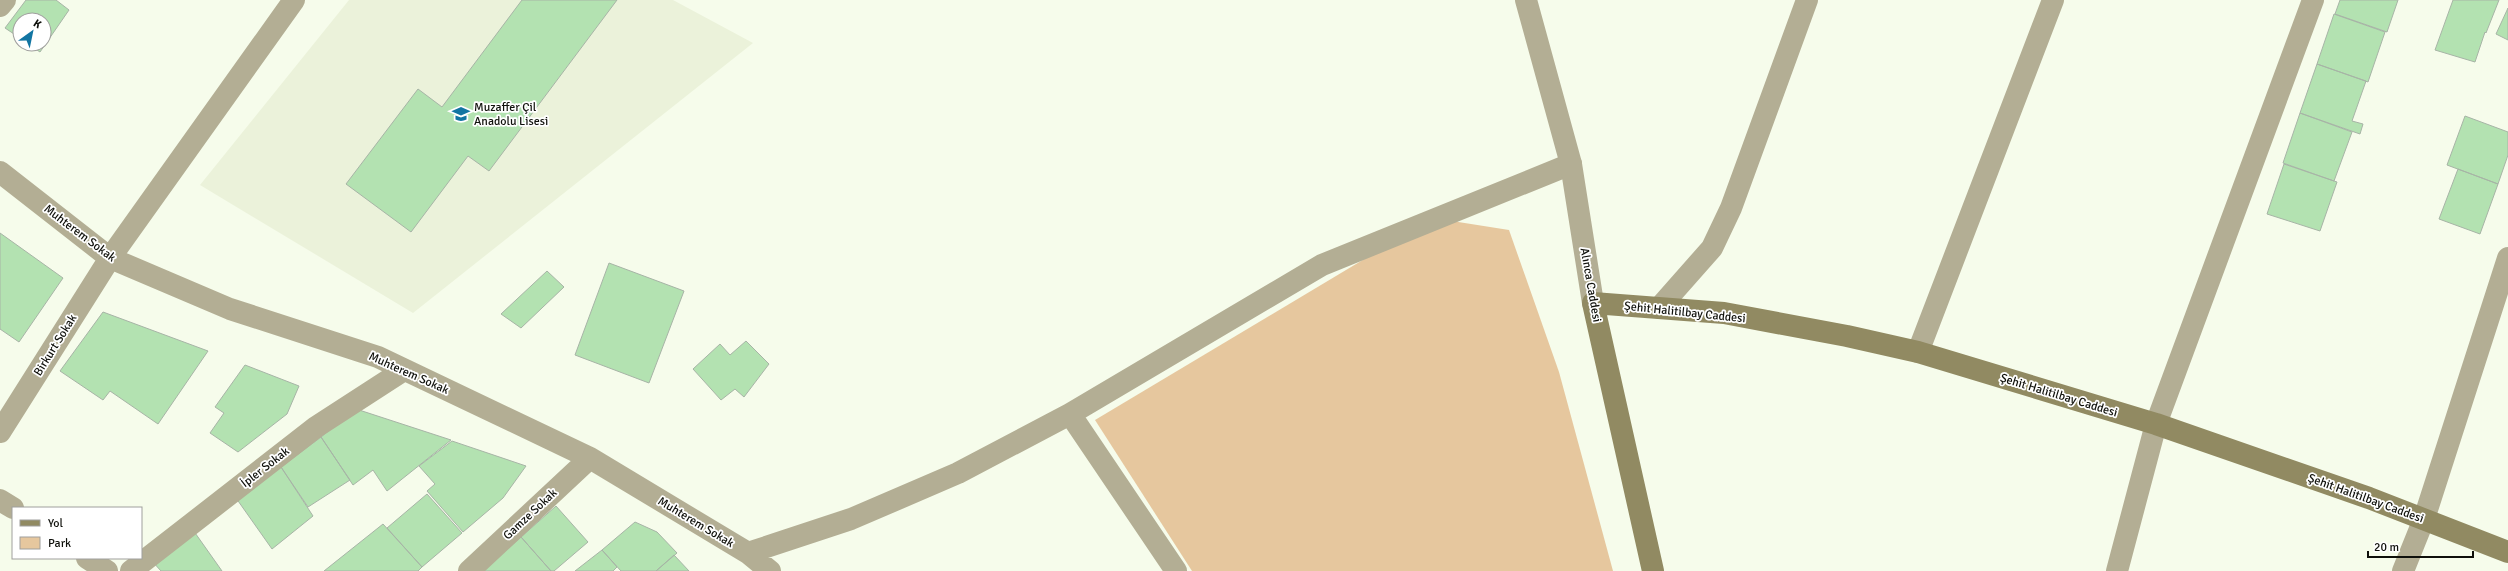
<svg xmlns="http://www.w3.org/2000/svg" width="2508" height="571" viewBox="0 0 2508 571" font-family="Signika,sans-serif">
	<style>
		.built { fill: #ebf2da }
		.green { fill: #e6c79e }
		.building { fill: #b3e2b1; stroke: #a7b4a6 }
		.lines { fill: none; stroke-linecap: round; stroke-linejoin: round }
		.minor { stroke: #b3ae94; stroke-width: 22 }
		.tertiary { stroke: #b3ae94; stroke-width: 22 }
		.secondary { stroke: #918a62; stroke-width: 22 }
		.labels { text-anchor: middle; stroke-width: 3.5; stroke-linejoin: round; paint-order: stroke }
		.poi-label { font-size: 12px; fill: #0f100b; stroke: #fff; text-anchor: start }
		.street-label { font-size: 12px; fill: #0f100b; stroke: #fff }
	</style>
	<rect width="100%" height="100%" fill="#f6fceb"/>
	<path class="built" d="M349,0h324l80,43 -340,270 -213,-128z"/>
	<path class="green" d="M1433,218l76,12 50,142 54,199h-421l-97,-151z"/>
	<path class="building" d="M26,0h30l13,10 -29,42 -12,-8h16v-24h-24v18l-15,-10z
		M522,0h95l-128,171 -21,-15 -57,76 -65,-48 72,-95 24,18z
		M2340,0h58l-11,32 -52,-18z
		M2453,0h46l-13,33 -1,-1 -10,30 -40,-12z
		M2508,8v32l-12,-6z
		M2334,14l51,18 -17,50 -51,-18z
		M2317,64l49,17 -14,40 11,3 -3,10 -60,-21z
		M2300,113l52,19 -18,49 -51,-18z
		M2465,116l43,16v23l-10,29 -51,-19z
		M2284,164l53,18 -17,49 -53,-17z
		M2458,169l40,15 -18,50 -41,-15z
		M0,233l63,45 -44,64 -19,-13z
		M609,263l75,28 -35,92 -74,-28z
		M547,271l17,16 -43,41 -20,-14z
		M103,312l105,39 -50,73 -48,-33 -7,9 -43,-29z
		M746,341l23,23 -25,33 -9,-8 -14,11 -28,-31 27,-25 10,11z
		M245,365l54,21 -12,28 -49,38 -28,-19 14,-20 -9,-6z
		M356,409l95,31 -64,51 -14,-21 -20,15 -32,-48z
		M321,437l29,43 -42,27 -27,-40z
		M452,441l74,25 -23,32 -40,34 -36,-41 8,-7 -16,-18z
		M281,467l32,49 -41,33 -36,-51z
		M427,494l35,39 -40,34 -35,-39z
		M556,506l32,36 -34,29h-3l-30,-34z
		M635,522l22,10 20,21 -21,18h-35l-19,-21z
		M383,524l39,43 -4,4h-94z
		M193,530l29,41h-61l-9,-10z
		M521,537l30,34h-69z
		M602,550l15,17 -4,4h-38z
		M674,555l15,16h-33z"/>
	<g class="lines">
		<path class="minor" d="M0,6l5,-6
			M0,172l110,86 120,51 148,48 212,101 158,95 22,18
			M1659,308l53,-60 19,-40 76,-208
			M1918,352l135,-352
			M1070,414l106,157
			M0,432l110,-174 184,-258
			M0,500l13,8
			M748,553l103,-34 107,-46 112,-59 252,-149 249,-101
			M87,558l20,13
			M131,571l185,-144 88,-57
			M469,571l121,-113
			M2117,571l39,-147 157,-424
			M2403,571l21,-52 84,-261"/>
		<path class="tertiary" d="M1526,0l45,164 22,139"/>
		<path class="secondary" d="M1653,571l-60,-268 131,10 123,23 71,16 238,72 213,74 139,54"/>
	</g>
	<defs>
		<g id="school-bare" transform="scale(1.38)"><path d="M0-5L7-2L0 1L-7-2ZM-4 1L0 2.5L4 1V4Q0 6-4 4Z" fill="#1275a2" stroke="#fff" stroke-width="2.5" paint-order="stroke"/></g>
	</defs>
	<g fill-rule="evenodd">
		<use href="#school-bare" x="461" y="114"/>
	</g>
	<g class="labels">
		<g class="poi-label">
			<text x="474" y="111">Muzaffer Çil<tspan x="474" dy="14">Anadolu Lisesi</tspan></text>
		</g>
		<g class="street-label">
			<text transform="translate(80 233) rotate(37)" y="4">Muhterem Sokak</text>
			<text transform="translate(1591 285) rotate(80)" y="4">Alınca Caddesi</text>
			<text transform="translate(1685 312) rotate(6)" y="4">Şehit Halitilbay Caddesi</text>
			<text transform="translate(55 345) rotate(-58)" y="4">Birkurt Sokak</text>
			<text transform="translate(409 373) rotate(24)" y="4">Muhterem Sokak</text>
			<text transform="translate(2059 395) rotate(17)" y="4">Şehit Halitilbay Caddesi</text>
			<text transform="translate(265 467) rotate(-38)" y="4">İpler Sokak</text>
			<text transform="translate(2366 498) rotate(20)" y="4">Şehit Halitilbay Caddesi</text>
			<text transform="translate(530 514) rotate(-43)" y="4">Gamze Sokak</text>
			<text transform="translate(696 522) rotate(31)" y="4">Muhterem Sokak</text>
		</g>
	</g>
	<rect x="12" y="507" width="130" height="52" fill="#ffffff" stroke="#9f9f9d"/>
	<rect x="20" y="520" width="20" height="6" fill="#918a62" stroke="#9f9f9d"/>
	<text x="48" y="527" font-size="12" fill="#0f100b">Yol</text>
	<rect x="20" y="537" width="20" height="12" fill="#e6c79e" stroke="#9f9f9d"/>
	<text x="48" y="547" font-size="12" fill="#0f100b">Park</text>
	<g transform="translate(32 32) rotate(33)"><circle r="19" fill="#ffffff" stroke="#9f9f9d"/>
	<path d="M0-3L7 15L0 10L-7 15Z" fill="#1275a2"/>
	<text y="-6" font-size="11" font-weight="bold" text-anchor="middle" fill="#0f100b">K</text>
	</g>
	<path d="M2368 551v6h105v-6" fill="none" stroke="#0f100b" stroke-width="2"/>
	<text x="2374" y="551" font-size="12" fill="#0f100b" stroke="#ffffff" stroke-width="3" paint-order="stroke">20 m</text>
</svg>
